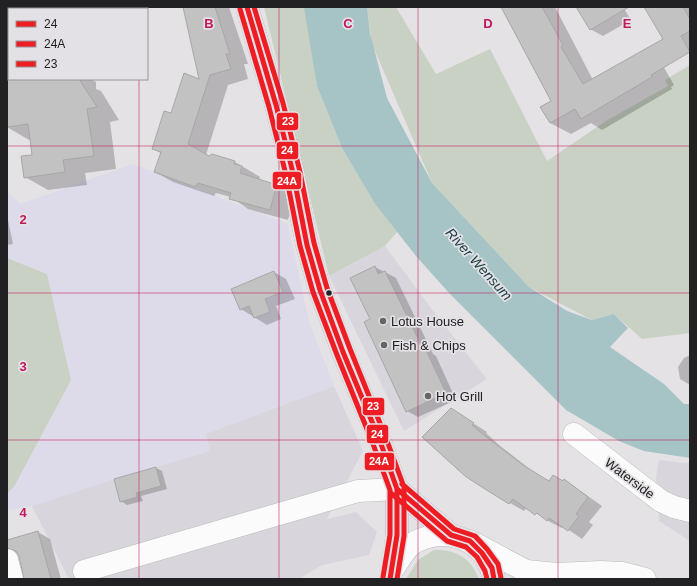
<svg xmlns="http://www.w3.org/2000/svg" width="697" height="586" viewBox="0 0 697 586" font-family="Helvetica,sans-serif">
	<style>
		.built { fill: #d9d5dd }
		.industrial { fill: #dddbe9 }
		.green { fill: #c8d1c3 }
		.water { fill: #a6c4c5 }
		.shadow { fill: #0003 }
		.building { fill: #c3c2c2; stroke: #a8a6a7 }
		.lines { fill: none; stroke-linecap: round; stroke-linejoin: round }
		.minor-casing { stroke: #bbbabc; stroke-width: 23 }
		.major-casing { stroke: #bbbabc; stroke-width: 23 }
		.minor { stroke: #fbfbfb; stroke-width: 22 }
		.major { stroke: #fbfbfb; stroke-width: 22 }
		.bus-1-casing { stroke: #e4e1e6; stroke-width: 8 }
		.bus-2-casing { stroke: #e4e1e6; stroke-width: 8 }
		.bus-3-casing { stroke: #e4e1e6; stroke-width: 8 }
		.bus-1 { stroke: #ee1d23; stroke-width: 5 }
		.bus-2 { stroke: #ee1d23; stroke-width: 5 }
		.bus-3 { stroke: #ee1d23; stroke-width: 5 }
		.grid { fill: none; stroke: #c2185b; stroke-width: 1; stroke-opacity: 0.55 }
		.bus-dot { fill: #212022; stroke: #e4e1e6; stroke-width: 1.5 }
		.poi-dot { fill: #656466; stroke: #e4e1e6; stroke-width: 1.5 }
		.labels { text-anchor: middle; stroke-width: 3.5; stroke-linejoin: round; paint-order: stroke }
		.poi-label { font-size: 13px; fill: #212022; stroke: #e4e1e6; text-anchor: start }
		.street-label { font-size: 13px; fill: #212022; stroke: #e4e1e6 }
		.water-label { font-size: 14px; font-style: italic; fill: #153e3f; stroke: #e4e1e6 }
		.grid-label { font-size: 13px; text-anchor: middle; font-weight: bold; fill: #c2185b; stroke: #e4e1e6; stroke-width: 3.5; stroke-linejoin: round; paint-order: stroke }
		.line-badge { stroke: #e4e1e6; stroke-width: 1.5 }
		.badge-label { font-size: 11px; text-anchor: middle; font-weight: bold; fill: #fff }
	</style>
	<rect width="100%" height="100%" fill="#e4e2e5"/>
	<path class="built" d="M385,246l49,66 53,67 -83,52 -75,-155z
		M334,386l29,65 -36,68 29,-7 21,20 -8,23 -47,10 -23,14h-230l-37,-73 82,-27 96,-28 -5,-17z
		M659,460l24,3 7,-1v79l-31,-20 -3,-44z"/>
	<path class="industrial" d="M133,164l155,60 21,98 25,64 -128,48 4,17 -96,28 -82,27 -25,4v-16l8,-9 56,-105 -24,-106 -40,-16v-67l13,13z"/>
	<path class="green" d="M264,7h41l12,79 25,62 33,56 22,28 -12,14 -56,30z
		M367,7h29l40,67 54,-25 57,112 59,-40 62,-35 -3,-6 25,-15v268l-48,6 -28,-25 -22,6 -63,-33 -97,-104 -60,-139z
		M7,258l40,16 24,106 -56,105 -8,9z
		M434,550c22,-1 37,8 45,29h-73l12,-19z"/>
	<path class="water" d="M304,7h63l3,26 17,65 45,85 97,104 38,24 25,9 22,-6 14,14 -18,19 54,37 20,20h6v54l-46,-7 -25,-10 -53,-31 -116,-116 -34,-38 -41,-52 -33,-56 -25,-62z"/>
	<path class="shadow" d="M30,7h47v2h-46z
		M184,7h45l19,57h-4l4,15 -20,6 -22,70 3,2 4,-2 22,7 25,15 -1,3 17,6 18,11 -6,23 -40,-11 -17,-12 -15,-4 -2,3 -41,-14 -18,-10 7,-18 -8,-5 18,-34 28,-34z
		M513,7h42l38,73 69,-16 12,21 -3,2 1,2 -70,41 -11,-7 -20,11 -21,-11 2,-22 -18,-32 2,-1z
		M578,7h45l8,13 -28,16 -13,-7z
		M652,7h38v45l-18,-11z
		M7,37h2v42h81l6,3v7l5,2 18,29 -9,2 6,47 -31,4 2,12 -39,5 -23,-13 9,-22 -3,-16 -2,1 -22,-13z
		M7,215l6,29 -6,1z
		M375,267l21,11 37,76 3,2 20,44 -38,17 -11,-6 -36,-91z
		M274,272l12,7 9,20 -19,7 5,13 -14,6 -26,-16z
		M690,355v30l-10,-6 -2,-12 6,-9z
		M451,409l36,23 -1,1 13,12 41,32 9,5h14l2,-2 37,26 -13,16 4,3 -11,14 -19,-13 -1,2 -12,-6 -23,-15 -3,4 -14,-8z
		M156,468l6,3 5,18 -26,7 2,5 -16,4 -6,-4z
		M38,532l12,7 11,40h-36l-7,-25 -11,-7v-6z"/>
	<path class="building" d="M183,7h32l15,47h-4l5,15 -21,6 -22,69 21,12 3,-2 23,7 -1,3 8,2 -2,7 37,12 -7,25 -41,-11 2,-6 -33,-10 -3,4 -41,-15 7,-20 -9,-3 12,-38 7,2 13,-40 15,6z
		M501,7h41l21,38 -2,2 22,37 80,-45 -19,-32h39l7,12v12l-9,5 9,16 -39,23 1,2 -71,42 -6,-10 -25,14 -10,-16 11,-6z
		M576,7h53l-39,23z
		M7,79h72l18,28 -10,2 7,47 -31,4 2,12 -41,6 -3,-22 11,-1 -4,-31 -21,3z
		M375,266l3,8 7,-3 38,78 2,-1 21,45 -40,19 -42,-90 6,-3 -20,-41z
		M274,271l9,21 -18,7 5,13 -16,6 -5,-12 -9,4 -9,-21z
		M451,408l23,15 -2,2 13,11 41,31 23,14 4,-6 10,6 1,-2 24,18 -12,17 3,2 -11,15 -19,-13 -2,3 -10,-8 -2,2 -22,-16 -4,5 -32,-20 -12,-8 -43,-39z
		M156,467l5,19 -25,7 1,4 -17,5 -6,-23z
		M38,531l13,48h-27l-5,-23 -3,-5 -9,-3v-8z"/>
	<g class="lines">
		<g class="minor-casing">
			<path id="minor" d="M574,434l87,67 13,6 16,4
				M7,560l5,19
				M84,571l274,-80 39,-2"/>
		</g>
		<g class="major-casing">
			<path id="major" d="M247,7l29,98 17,68 14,72 13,45 23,62 37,89 17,48v46l-4,34
				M397,489l54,46
				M470,541l56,30 31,3 44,-2 21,1 23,6
				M394,568c5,-8 12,-21 21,-26 35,-17 71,-1 79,37"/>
		</g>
		<use href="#minor" class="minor"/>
		<use href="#major" class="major"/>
		<g class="bus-1-casing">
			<path id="bus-1" d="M247,7l29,98 17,68 14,72 13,45 23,62 37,89 17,48v46l-7,44
				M397,489l54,46 19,6 12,12 10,15 2,11"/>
		</g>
		<g class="bus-2-casing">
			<path id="bus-2" d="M240,9l29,98 17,68 14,71 13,46 24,63 36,89 17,46v45l-7,42
				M392,494l55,47 19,6 11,10 8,14 2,8"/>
		</g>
		<g class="bus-3-casing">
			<path id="bus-3" d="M254,7l29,96 17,69 14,71 13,45 23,61 36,89 18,49v49l-7,43
				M402,484l52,45 21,7 12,13 11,15 3,14"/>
		</g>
		<use href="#bus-1" class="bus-1"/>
		<use href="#bus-2" class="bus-2"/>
		<use href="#bus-3" class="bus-3"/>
	</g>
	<path class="grid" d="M139,7v2M279,7v572M418,7v572M558,7v572M139,79v500M7,146h683M7,293h683M7,440h683"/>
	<circle class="bus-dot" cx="329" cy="293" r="3.5"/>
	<g class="poi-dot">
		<circle cx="383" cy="321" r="4"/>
		<circle cx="384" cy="345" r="4"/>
		<circle cx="428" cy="396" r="4"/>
	</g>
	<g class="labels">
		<g class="poi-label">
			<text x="391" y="326">Lotus House</text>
			<text x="392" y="350">Fish &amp; Chips</text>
			<text x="436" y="401">Hot Grill</text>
		</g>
		<g class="street-label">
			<text transform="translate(630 478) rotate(37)" y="5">Waterside</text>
		</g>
		<g class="water-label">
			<text transform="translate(479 264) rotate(48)" y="5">River Wensum</text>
		</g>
	</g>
	<g class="grid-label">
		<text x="209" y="28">B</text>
		<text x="348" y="28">C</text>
		<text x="488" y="28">D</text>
		<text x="627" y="28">E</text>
		<text x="23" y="224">2</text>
		<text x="23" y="371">3</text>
		<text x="23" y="517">4</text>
	</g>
	<g class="line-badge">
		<rect x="276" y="112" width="23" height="19" rx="4" fill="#ee1d23"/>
		<rect x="276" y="141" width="23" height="19" rx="4" fill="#ee1d23"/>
		<rect x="272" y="171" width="30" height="19" rx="4" fill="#ee1d23"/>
		<rect x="362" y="397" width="23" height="19" rx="4" fill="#ee1d23"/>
		<rect x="366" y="424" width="23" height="20" rx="4" fill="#ee1d23"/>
		<rect x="364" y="452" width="31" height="19" rx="4" fill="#ee1d23"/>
	</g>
	<g class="badge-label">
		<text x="288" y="125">23</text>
		<text x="287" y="154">24</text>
		<text x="287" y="185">24A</text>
		<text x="373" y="410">23</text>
		<text x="377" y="438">24</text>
		<text x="379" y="465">24A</text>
	</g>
	<rect width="697" height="586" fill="none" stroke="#212022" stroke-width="16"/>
	<rect x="8" y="8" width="140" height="72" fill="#e4e1e6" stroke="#969498"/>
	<rect x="16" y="21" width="20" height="6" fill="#ee1d23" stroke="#969498"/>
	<text x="44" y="28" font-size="12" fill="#212022">24</text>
	<rect x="16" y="41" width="20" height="6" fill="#ee1d23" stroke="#969498"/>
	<text x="44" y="48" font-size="12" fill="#212022">24A</text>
	<rect x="16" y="61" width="20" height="6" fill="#ee1d23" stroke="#969498"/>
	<text x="44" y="68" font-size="12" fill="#212022">23</text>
</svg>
